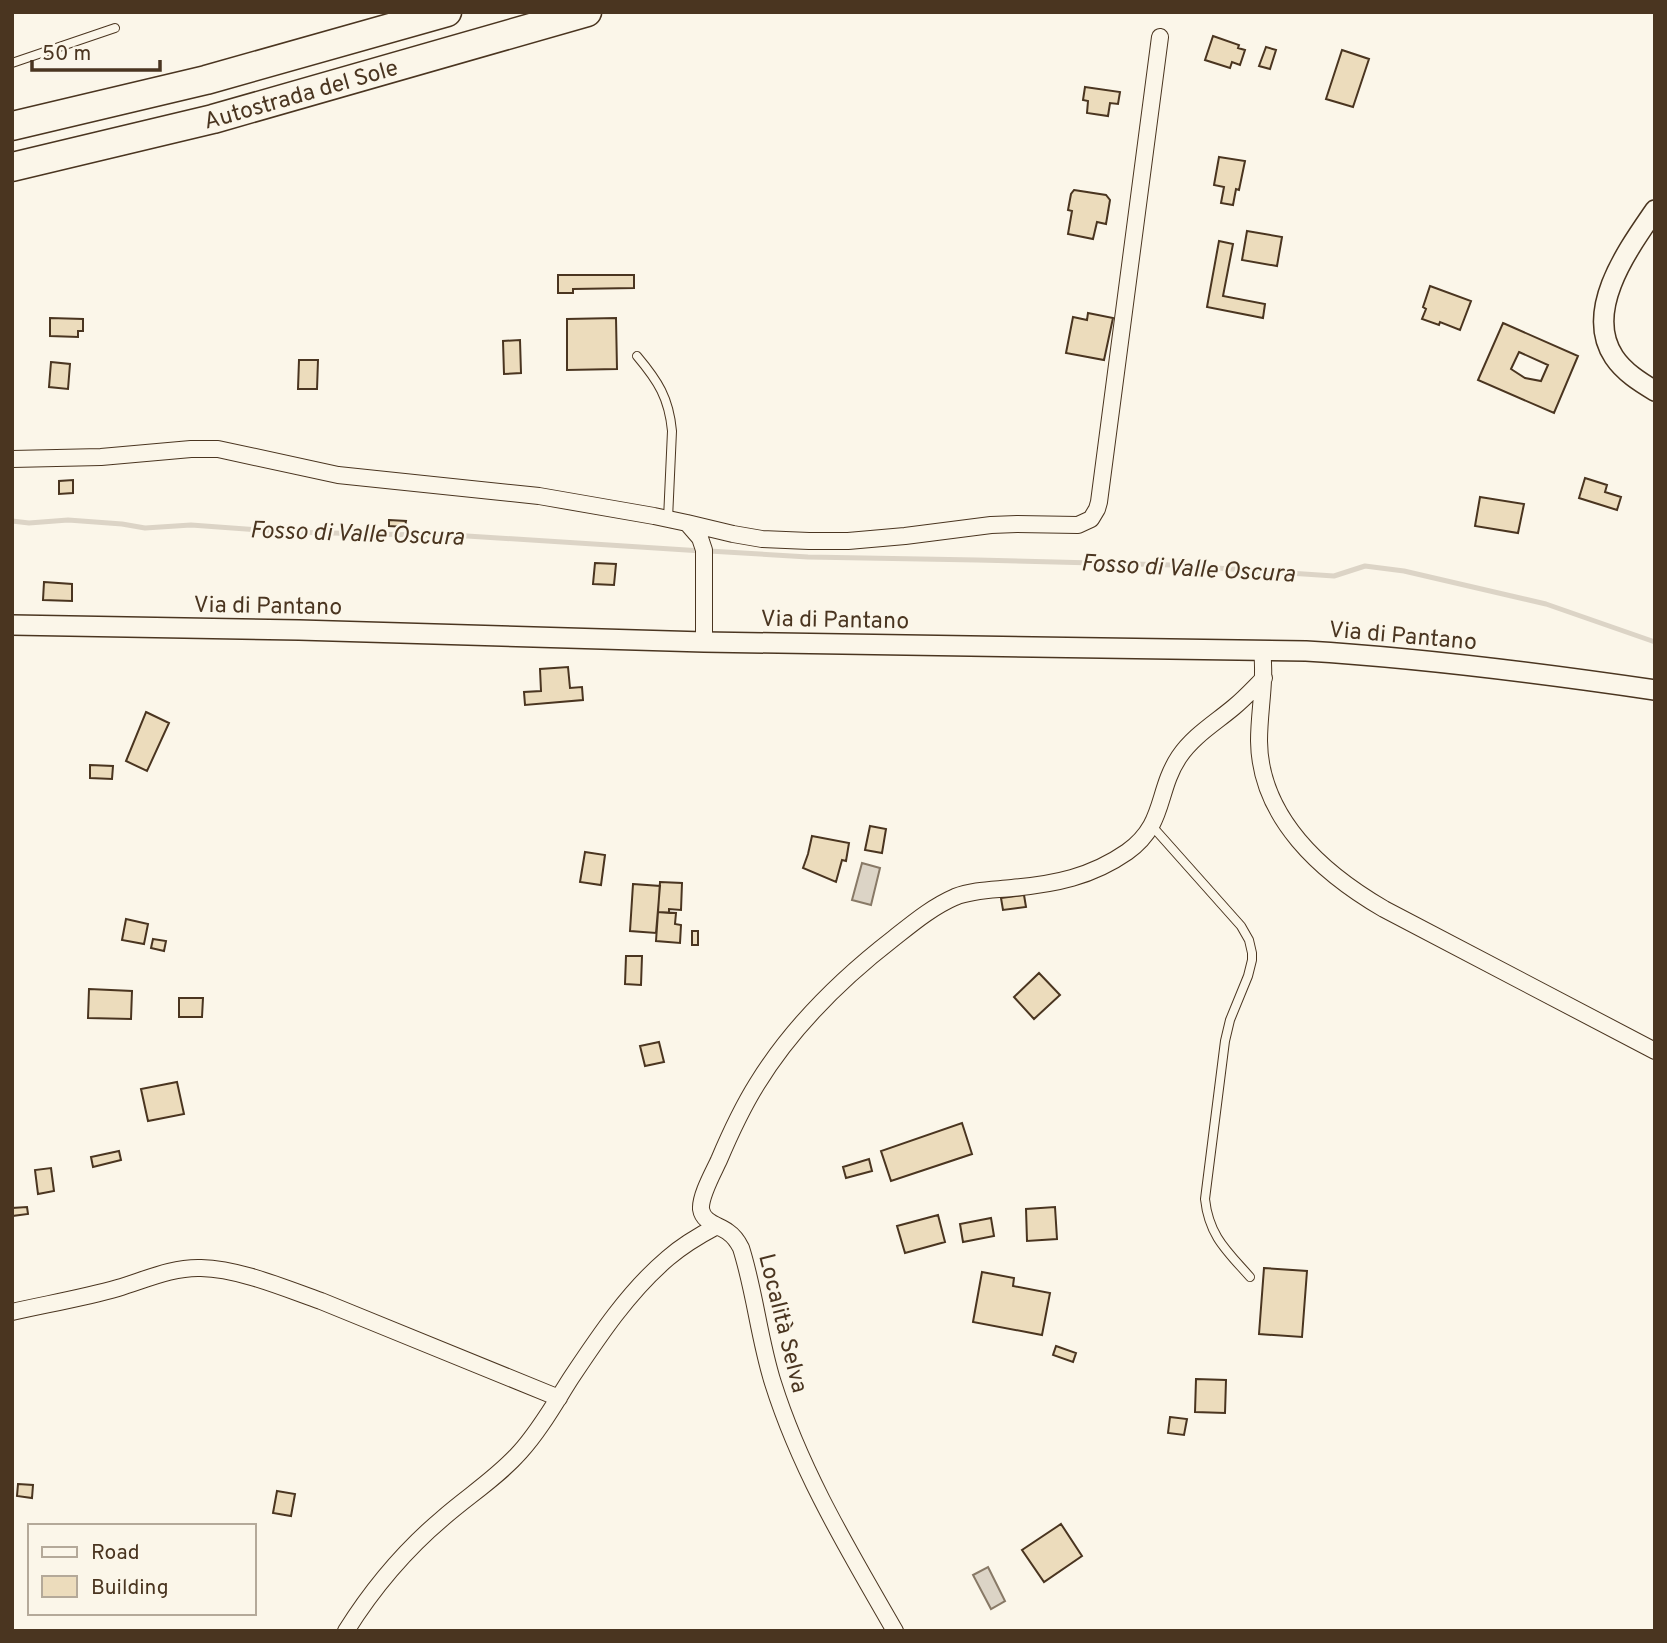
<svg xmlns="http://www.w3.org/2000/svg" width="1667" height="1643" viewBox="0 0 1667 1643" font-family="Overpass,sans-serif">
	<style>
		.water { fill: #dcd4c6; stroke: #887966; stroke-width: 2 }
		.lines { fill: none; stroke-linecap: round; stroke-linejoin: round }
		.stream { stroke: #dcd4c6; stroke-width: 5 }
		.building { fill: #ecdcbc; stroke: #4a3520; stroke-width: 2; fill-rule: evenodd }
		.service-casing { stroke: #4a3520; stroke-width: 10 }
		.minor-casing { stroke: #4a3520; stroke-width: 18 }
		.tertiary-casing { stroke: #4a3520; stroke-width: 22 }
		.motorway-casing { stroke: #4a3520; stroke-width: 31 }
		.service { stroke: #fbf6e9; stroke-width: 8 }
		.minor { stroke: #fbf6e9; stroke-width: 16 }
		.tertiary { stroke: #fbf6e9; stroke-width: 19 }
		.motorway { stroke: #fbf6e9; stroke-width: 28 }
		.labels { text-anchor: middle; stroke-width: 5; stroke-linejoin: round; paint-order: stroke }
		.street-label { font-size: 23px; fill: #4a3520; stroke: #fbf6e9 }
		.water-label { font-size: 24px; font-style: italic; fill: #4a3520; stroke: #fbf6e9 }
	</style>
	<rect width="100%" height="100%" fill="#fbf6e9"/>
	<path class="water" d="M862,863l18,5 -9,37 -19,-5z
		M988,1567l17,34 -14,8 -18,-34z"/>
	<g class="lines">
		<path class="stream" d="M12,521l17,2 39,-3 54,4 23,4 46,-3 94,7 182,4 235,15
			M709,551l99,6 169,3 195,5 162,11 31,-10 39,5 142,33 109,38"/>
	</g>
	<path class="building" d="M1213,36l26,9 -1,3 7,2 -5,15 -8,-3 -2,6 -25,-8z
		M1266,47l10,3 -6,19 -11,-3z
		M1342,50l27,9 -16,48 -27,-8z
		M1085,87l35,5 -2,12 -8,-1 -2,13 -21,-3 1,-12 -5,-1z
		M1219,157l26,4 -6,29 -3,-1 -3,16 -12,-2 3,-16 -10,-2z
		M1074,190l32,5 4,5 -4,24 -9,-2 -4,17 -25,-5 4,-23 -4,-1 3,-16z
		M1247,231l35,6 -5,29 -35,-6z
		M1219,241l14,3 -10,52 42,8 -2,14 -56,-11z
		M558,275h76v13l-61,1v4h-15z
		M1430,286l41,15 -11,29 -20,-8 -1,3 -17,-6 4,-10 -3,-2z
		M1088,313l25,5 -9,42 -38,-7 7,-36 14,3z
		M50,318l33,1v12h-5v6l-28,-1z
		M616,318l1,51 -50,1v-51z
		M1503,323l75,33 -24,57 -76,-33zM1519,352l29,13 -7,16 -16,-3 -14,-9z
		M520,340l1,33 -17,1 -1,-33z
		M299,360h19l-1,29h-19z
		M51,362l19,2 -2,25 -19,-2z
		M1585,478l22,7 -2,7 16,5 -4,13 -38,-12z
		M73,480v13l-14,1v-13z
		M1480,497l44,7 -6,29 -43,-7z
		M389,520l17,1 -1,6 -16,-1z
		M595,563l21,1 -2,21 -21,-1z
		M44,582l28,2v17l-29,-1z
		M568,667l2,21 12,-1 1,13 -58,5 -1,-13 17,-1 -1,-22z
		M146,712l23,11 -22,48 -21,-10z
		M90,765l23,1 -1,13 -22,-1z
		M870,826l16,3 -4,24 -17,-3z
		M812,836l37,7 -3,18 -4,-1 -6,22 -33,-14 5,-14z
		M585,852l20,3 -4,30 -21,-3z
		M660,882l22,1 -1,27 -12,-1v4l-11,-1z
		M633,884l27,2 -4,47 -26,-2z
		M1024,895l2,12 -23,3 -2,-12z
		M658,912l18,1 -1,11 6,1 -1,18 -24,-2z
		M126,919l22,5 -4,20 -22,-4z
		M692,931h6v14h-6z
		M153,939l13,2 -2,10 -13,-3z
		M626,956h16l-1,29 -16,-1z
		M1039,973l21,22 -26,24 -20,-22z
		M89,989l43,2 -1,28 -43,-1z
		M179,998h24l-1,19h-23z
		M659,1042l5,20 -19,4 -5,-20z
		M177,1082l7,32 -36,7 -7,-32z
		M962,1123l10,31 -81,27 -10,-30z
		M119,1151l2,9 -28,7 -2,-10z
		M869,1159l3,12 -26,7 -3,-11z
		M51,1168l3,23 -16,3 -3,-24z
		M27,1207l1,7 -16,2v-8z
		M1055,1207l2,32 -30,2 -1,-32z
		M938,1215l7,27 -40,11 -8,-27z
		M991,1218l3,18 -31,6 -3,-18z
		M1264,1268l43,3 -5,66 -43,-3z
		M982,1272l32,6 -1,8 37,7 -8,42 -69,-13z
		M1056,1346l20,7 -3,9 -20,-7z
		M1196,1379l30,1 -1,33 -30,-1z
		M1170,1417l17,2 -3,16 -16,-2z
		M18,1484l15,1 -1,13 -15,-2z
		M277,1491l18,3 -4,22 -18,-3z
		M1061,1524l21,32 -38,26 -22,-32z"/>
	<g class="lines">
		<g class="service-casing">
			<path id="service" d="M12,63l103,-35
				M637,356c21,25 32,42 35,75l-4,88
				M1152,826l89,100 8,14 3,13v7l-4,16 -18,44 -5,21 -20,158c4,37 22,52 45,78"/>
		</g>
		<g class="minor-casing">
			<path id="minor" d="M12,459l89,-2 90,-8h27l120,26 201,21 115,20 33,7 13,15 4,12v92
				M687,523l46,11 29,5 47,2h39l57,-5 86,-11 26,-1 61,1 13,-6 6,-10 2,-7 61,-465
				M1262,650c4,31 -3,60 -3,91 1,77 63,132 125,168l271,142
				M12,1312c35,-8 71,-14 106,-24 27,-8 54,-21 83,-20 39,1 83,20 120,33l238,97
				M346,1631c27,-43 58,-80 97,-113 25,-22 54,-40 77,-66 20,-22 35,-49 51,-74 28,-42 58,-87 97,-120 15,-13 32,-23 49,-32
				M895,1631c-46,-80 -94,-159 -122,-248 -14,-44 -18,-91 -32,-135 -3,-6 -7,-12 -13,-16 -9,-7 -25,-9 -27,-23 -1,-13 12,-36 18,-49 11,-26 23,-52 38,-76 35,-57 84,-105 137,-146 19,-15 38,-31 61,-41 18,-7 38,-7 57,-9 43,-4 79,-11 115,-36 39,-28 29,-60 52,-95 14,-21 36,-34 55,-50 11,-9 20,-19 30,-29"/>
		</g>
		<g class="tertiary-casing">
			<path id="tertiary" d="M1655,210c-26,38 -72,100 -41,147 10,15 26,25 41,34
				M12,625l287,5 405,12 602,9c117,7 233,22 349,39"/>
		</g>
		<g class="motorway-casing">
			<g id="motorway">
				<path d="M12,126l194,-46 241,-68"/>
				<path id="s1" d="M12,167l201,-48 374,-107"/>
			</g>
		</g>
		<use href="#service" class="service"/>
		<use href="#minor" class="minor"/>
		<use href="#tertiary" class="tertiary"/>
		<use href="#motorway" class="motorway"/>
	</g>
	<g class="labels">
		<g class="street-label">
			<text dy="8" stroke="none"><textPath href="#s1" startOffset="298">Autostrada del Sole</textPath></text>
			<text transform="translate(268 605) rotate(1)" y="8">Via di Pantano</text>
			<text transform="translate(835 619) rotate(1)" y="8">Via di Pantano</text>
			<text transform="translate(1403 635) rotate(5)" y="8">Via di Pantano</text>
			<text transform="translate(784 1323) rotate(76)" y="8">Località Selva</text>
		</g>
		<g class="water-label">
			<text transform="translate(357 533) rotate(2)" y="8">Fosso di Valle Oscura</text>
			<text transform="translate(1188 568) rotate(3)" y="8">Fosso di Valle Oscura</text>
		</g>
	</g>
	<rect width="1667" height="1643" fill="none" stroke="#4a3520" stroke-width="28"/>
	<rect x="28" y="1524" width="228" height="91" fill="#fbf6e9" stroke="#b4a999" stroke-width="2"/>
	<rect x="42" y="1547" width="35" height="10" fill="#fbf6e9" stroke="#b4a999" stroke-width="2"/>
	<text x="91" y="1559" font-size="21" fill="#4a3520">Road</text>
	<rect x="42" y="1576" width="35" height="21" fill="#ecdcbc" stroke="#b4a999" stroke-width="2"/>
	<text x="91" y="1594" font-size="21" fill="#4a3520">Building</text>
	<path d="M32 60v10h128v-10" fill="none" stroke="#4a3520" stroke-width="3.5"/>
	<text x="42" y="60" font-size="21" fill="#4a3520" stroke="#fbf6e9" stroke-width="5" paint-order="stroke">50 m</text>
</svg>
